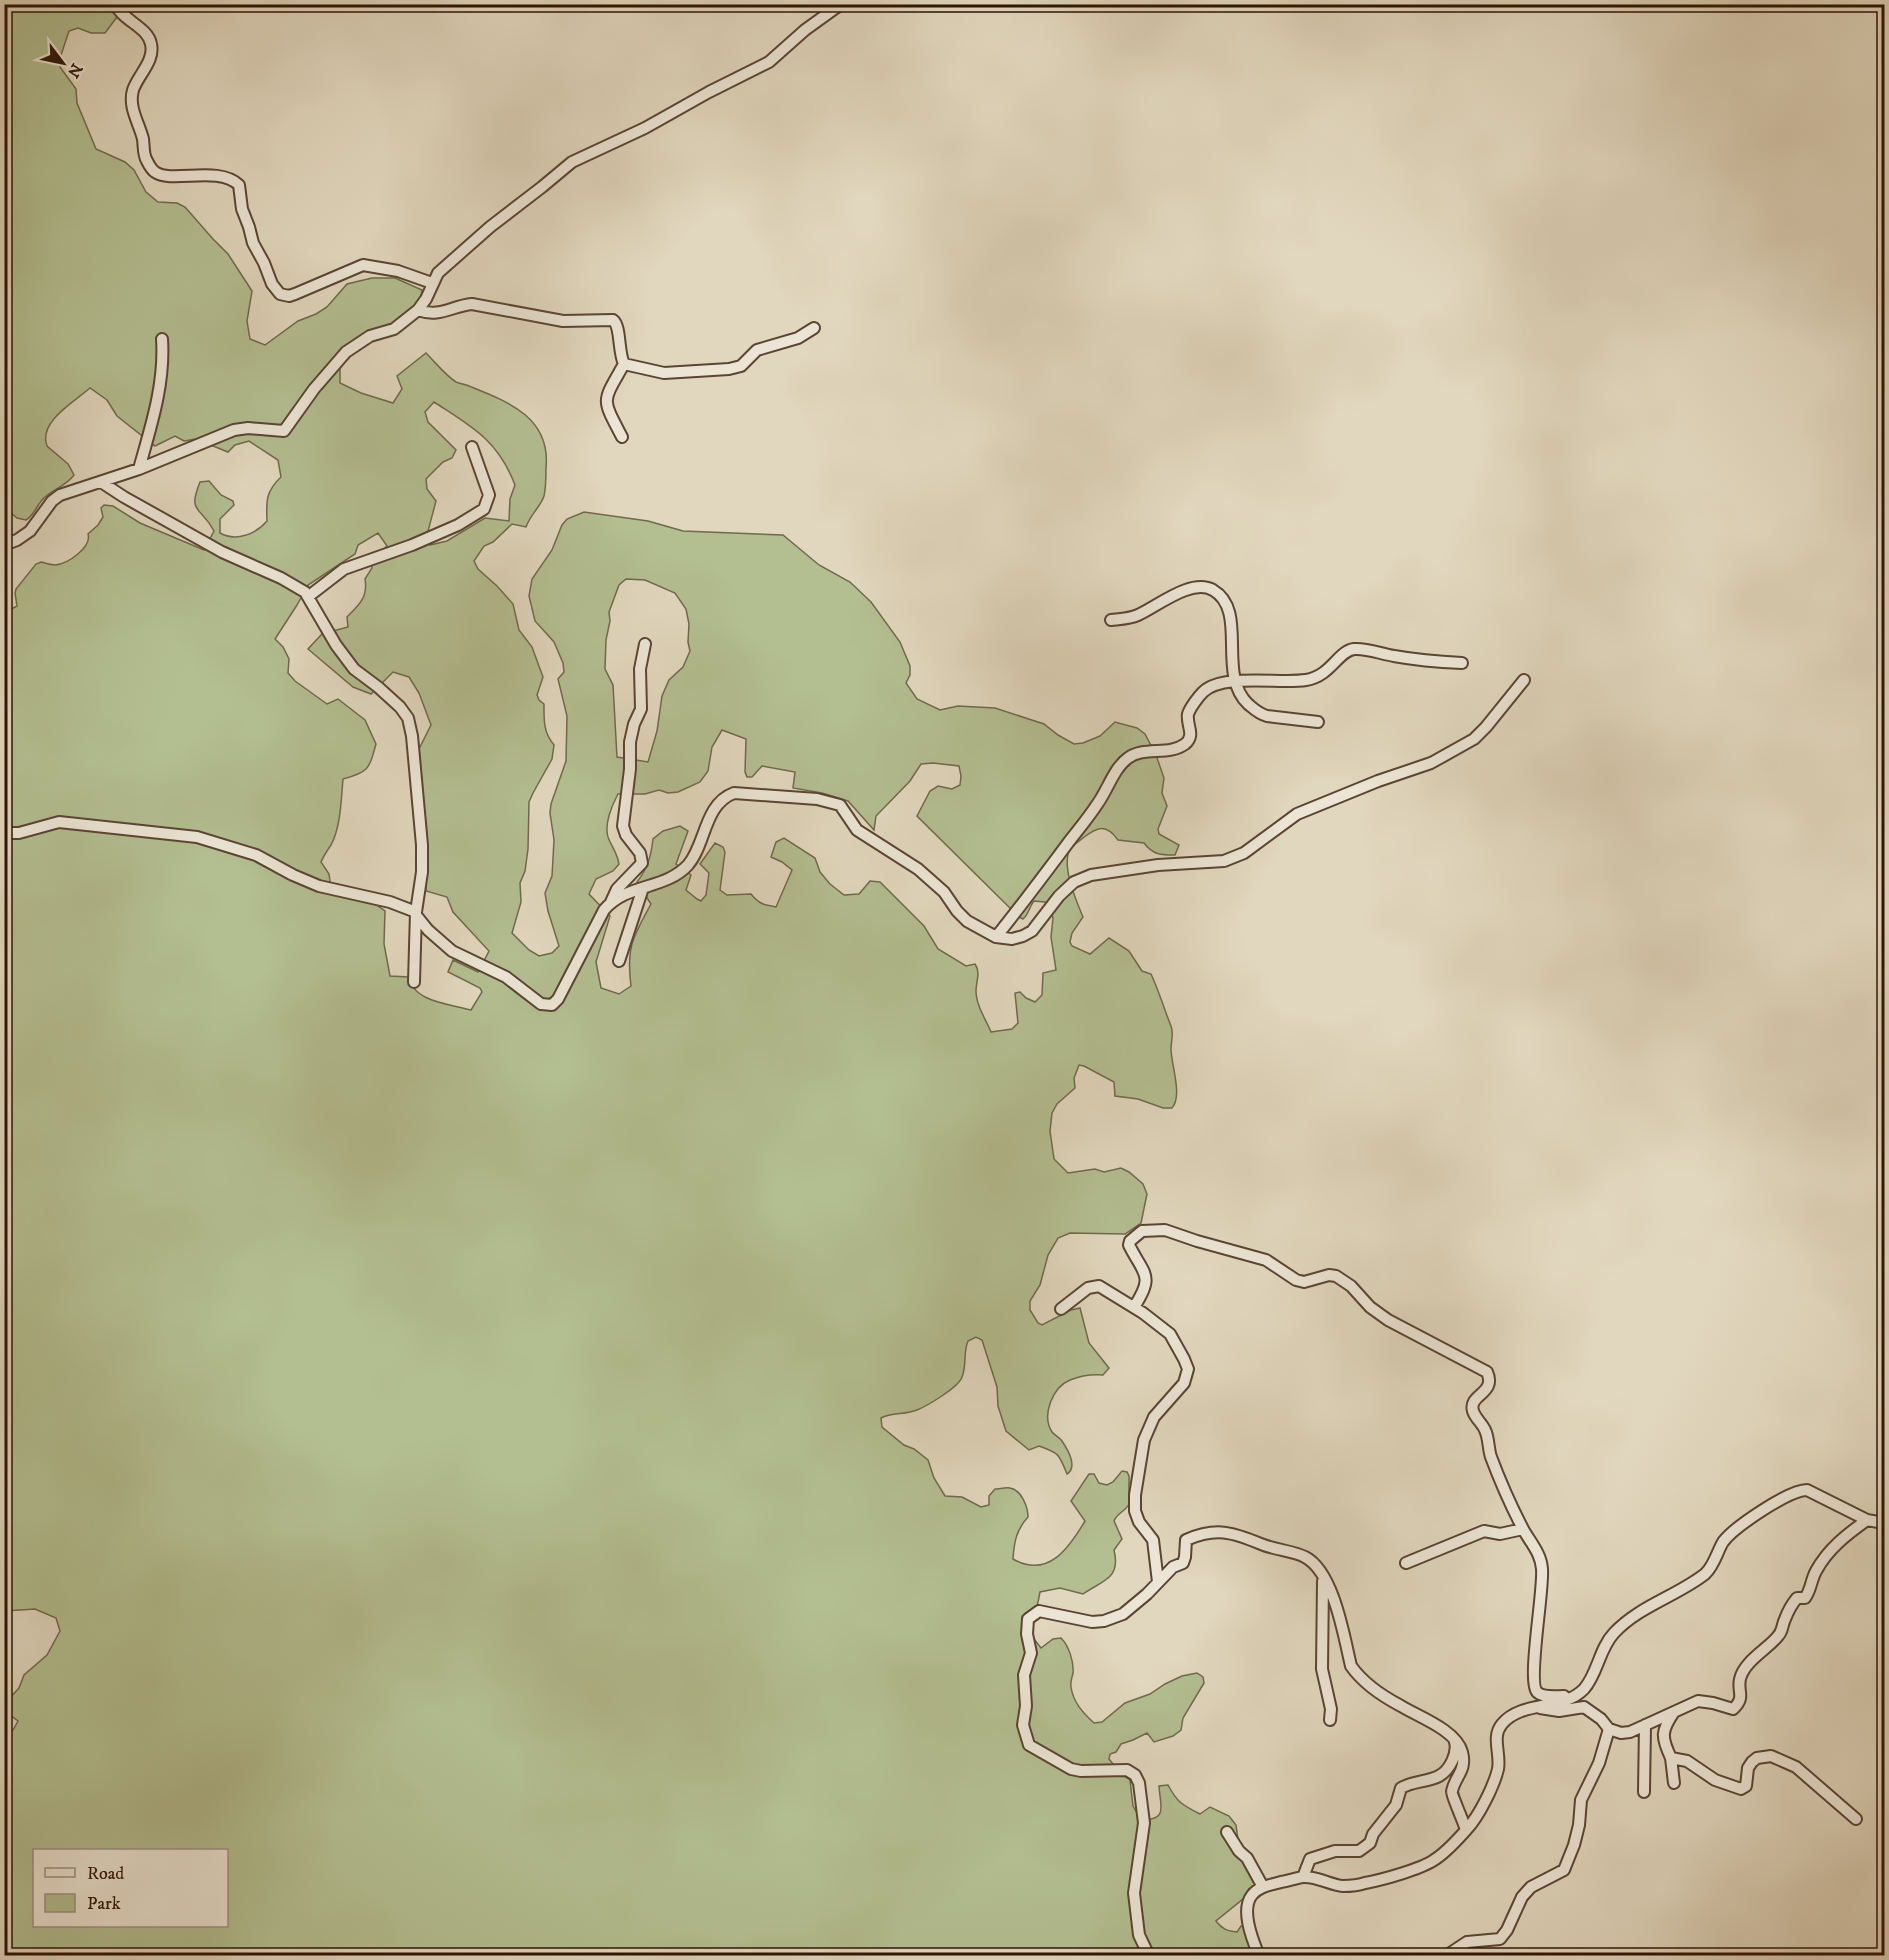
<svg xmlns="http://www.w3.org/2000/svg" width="1889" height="1960" viewBox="0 0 1889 1960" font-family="'IM FELL DW Pica',serif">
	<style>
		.green { fill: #b3be91; stroke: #70694c; stroke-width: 1.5; fill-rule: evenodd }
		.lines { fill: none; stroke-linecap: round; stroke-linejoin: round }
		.minor-casing { stroke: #5a4534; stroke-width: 14 }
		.minor { stroke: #ece5d5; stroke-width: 10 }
	</style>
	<rect width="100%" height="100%" fill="#e1d7be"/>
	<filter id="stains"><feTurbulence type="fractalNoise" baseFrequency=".00333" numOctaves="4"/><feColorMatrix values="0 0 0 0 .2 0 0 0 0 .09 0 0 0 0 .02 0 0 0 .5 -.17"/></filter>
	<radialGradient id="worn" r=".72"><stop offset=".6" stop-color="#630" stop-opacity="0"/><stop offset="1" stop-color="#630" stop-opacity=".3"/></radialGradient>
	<path class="green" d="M5,5h109l3,12 -12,16h-14l-13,-5 -9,3 -9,27v9l16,22 1,14 19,46 29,13 9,8 12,22 12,10 19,1 8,4 28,32 15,15 24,37 -5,30 3,18 15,6 33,-24 18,-7 11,-7 20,-23 25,-6h23l27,12c0,28 -61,53 -82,66v27l21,10 32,10 9,-14 -5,-13 29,-23c10,10 19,22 30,29 4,2 9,2 13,4 40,16 82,32 77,82 0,9 0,19 -2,28 -3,10 -14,19 -18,31l-14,-3 -19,18 -9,4 -10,15 4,8 19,17 16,18 6,26 13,17 11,30 -6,18 2,5 5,4c0,16 -1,28 10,41l-2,14 -19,34 -4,9 -1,47 -3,22 -5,12 1,19 -9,31 17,17 10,6 13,-3 7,-7 -11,-35 -3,-18 7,-17 2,-36 -4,-27 1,-9 15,-43 1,-45 -9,-37 6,-7 -1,-9 -9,-21 -19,-21 -6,-25 3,-17 20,-29 10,-25 5,-6 17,-7 64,9 35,10 100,4 36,30 31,17 21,20 29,40 10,24v9l-4,8 11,16 23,11 18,-4 37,2 49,16 14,11 16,9 9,-1 17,-7 15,-14 22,6 8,6 11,21 8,23 -2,15 5,13 -9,23 1,5 20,11 -4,10c-14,0 -22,0 -31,-12l-26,-3c-12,-17 -21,-13 -35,-2 -6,5 -13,8 -15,16 -4,19 8,46 15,63l-11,16 -2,9 2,4 18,8 19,-16 20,13 13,20 9,3c8,17 13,35 20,52 3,7 0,16 0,23 0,15 12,47 1,59h-9l-25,-9 -23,-3 -1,-14 -30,-16 -5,-1 -5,13 1,10 -18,16 -5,9 -2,18 4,28 14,14 27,-4 9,3 17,-4 8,4 14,12 4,10 -6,29 -16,11 -55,-1 -12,5 -10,17 -8,30 -10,16v9l8,13 4,2 29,-15 9,-2 9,35 20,25 -6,7c-10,-1 -23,1 -33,5 -17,7 -29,35 -18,52 2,3 7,5 10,9 6,9 16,26 5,33 -8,-20 -8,-21 -28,-28l-10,4 -23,-19 -8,-25 -1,-19 -15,-47 -6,-3 -8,4c-5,11 -1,24 -6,36 -3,10 -35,29 -45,33 -12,5 -25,2 -36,8l1,9 22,18 10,4 14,11 6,18 11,18 17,1 19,10 8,-2v-9l6,-7c4,0 11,-2 15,-1 12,2 18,20 18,29 -12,13 -14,26 -15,42 35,20 56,-11 72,-38l-14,-20 18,-27h5l5,9 8,2 6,-3 9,-11 5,1 2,4v28c-3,7 -12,9 -15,17l8,18 -8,11c7,29 -11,30 -31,44l-23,-6 -20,4 -3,15 -13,9 10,23 7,9 12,-9 8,-1c8,8 13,24 12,35 -1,5 -3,9 -2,14 2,15 12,26 23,36l8,-1 23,-19 25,-9 15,-10 17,-8 15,-3 6,4 1,6 -21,35 -2,12 -8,6 -19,6 -7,-9 -14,7 -12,4 -5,8 -6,2 -1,5 12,15 9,6 3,26 8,14c28,0 19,-14 18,-34l9,-1c9,17 14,20 32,29l10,-7 19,9 7,9 3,21 20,40 -43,35c6,8 11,10 21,11l4,-6 4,1 13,28h-1253v-218l8,-7 5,-9 -12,-9 -1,-9 14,-15 5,-13 23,-20 13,-24 -4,-13 -21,-9 -30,2 -1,-998 13,-7 -2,-13 1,-4 20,-25 5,-2c4,1 10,3 14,3 13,-1 37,-18 33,-31l10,-9 5,-8 -2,-9 3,-3 9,1 27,17 64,27 10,-19c-13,-25 -27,-17 -14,-49l9,-1 12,14 12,6 1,4 -14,14v14c16,9 36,1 47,-12 -1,-20 -1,-30 14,-44l-3,-17 -29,-19 -14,4 -7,7 -32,-13 -12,2 -9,-5 -20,10 -38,-30 -10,-16 -17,-12c-16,14 -52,34 -43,58l21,18 6,11c-9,12 -23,15 -32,25 -6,7 -8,15 -16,20l-9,-2 -12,-10zM434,402c38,25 64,38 81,83l-5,14 -1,22 -24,-3 -38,23 -17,4 -2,-14 8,-30 -9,-12 -1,-10 17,-17 9,-4 4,-8 -28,-28 -3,-10zM378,533l9,13 -5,5 -13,6 3,11 -7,11c3,18 -5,25 -18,38l1,10 -26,7 -14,15 45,38 18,7 22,-22 16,5 10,16 12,32 -12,24 7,79v63l21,6 6,15 36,39 -11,21 -25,-12 -5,12 32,16 2,4 -11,18c-21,-6 -58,-8 -62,-33l-19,-1 -6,-32 1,-33 -10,-7 -44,-16 -2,-14 -8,-12c3,-7 6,-11 10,-17 10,-19 10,-45 12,-66 26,-7 26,-10 33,-35l-11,-24 -27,-21 -11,5 -32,-23 -7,-8 1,-14 -6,-12 -8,-8 22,-34 11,-20 47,-31 3,-9zM626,579l19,1 30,13 11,16 3,15 -1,18 2,9 -7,16 -14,13 -7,16 -5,35 -9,31 -31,-5 -4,-72 -8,-16 1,-29 4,-19 -1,-9 10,-27zM722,730l24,9 -1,33 2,5h5l10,-11 33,6 -2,16 29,5 26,8 26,29 2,-14 34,-35 11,-17 12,-1 26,3 2,10 -1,9 -8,4 -14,-3 -8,5 -13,25 102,101 4,2c6,-5 6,-12 11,-18l11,1 8,16 -2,19 5,33 -13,3 -1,22 -7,7 -9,-4 -6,-6 -5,1 3,30 -6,6 -21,3c-5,-12 -15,-27 -15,-41 0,-10 5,-18 -1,-27l-9,2 -28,-17 -14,-23 -44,-44 -10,-1 -11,13 -15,1 -14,-11 -10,-12 -5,-14 -31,-20 -8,4 -5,15 11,5 10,8 -16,37c-12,-2 -17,-3 -25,-13l-24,1 -7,-5 5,-38 -2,-5 -8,-4 -15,21 9,9 -3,22 -5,6 -4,-2 -11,-9 5,-15 -15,-11 12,-33 -8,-5 -17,5 -10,8c-2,17 -5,29 -16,43l14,22c-18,33 -25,43 -20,82l-12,8 -18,-6 -5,-26 14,-46 -21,-22 7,-15 17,-8 6,-7c-2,-12 -8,-18 -11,-27 -4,-13 4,-32 10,-43h27l14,-4 9,3 10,-1 22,-10 8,-11 4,-24zM34,1850h192v76h-192z"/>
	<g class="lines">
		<g class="minor-casing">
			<path id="minor" d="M115,4c8,17 33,23 36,40 4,17 -13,31 -18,46 -5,17 6,33 10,49 1,7 0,16 4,22 2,4 5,9 8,11 17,12 63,-7 84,13l3,24 7,18 4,16 11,20 8,21 8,10 9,2 6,-2 68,-29 35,6 34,12
				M418,310c22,8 33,-4 54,-6l91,17 50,-1c8,6 5,32 11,44l40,9 65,-4 12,-3 16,-16 41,-12 16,-10
				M622,437c-21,-40 -20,-34 2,-73
				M139,469c12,-43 26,-85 23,-130
				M101,482l23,15 98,55 59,26 24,14 31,53 18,24 24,18 22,20 8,11 4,18 10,109v27l-6,40 -2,70
				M4,545l13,-5 13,-9 22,-30 8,-6 79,-26 95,-39 14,-2 36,3 30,-42 32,-37 24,-16 24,-7 24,-19 8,-11 12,-26 52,-46 52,-40 30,-25 73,-34 64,-36 60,-30 36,-32 36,-26
				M309,596l35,-27 68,-24 46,-20 26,-16 5,-14 -17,-48
				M1111,620c9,-1 18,-1 27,-5 20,-9 53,-37 75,-25 36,21 3,83 35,114 6,5 11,10 19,12l51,6
				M4,833h15l40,-11 138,15 59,18 37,20 26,11 71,16 26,10
				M611,902l6,-13 25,-26 -2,-10 -14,-18 -3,-9 7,-57v-27l4,-18 7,-15 -1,-40 5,-25
				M416,915l12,15 24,21 54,26 35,27 11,1 6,-6 46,-89c23,-27 61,-20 84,-45 18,-21 16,-61 46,-72l83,6 23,6 17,25 61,39 26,23 13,19 10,10 29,16 16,2 11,-3 9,-5 27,-35 15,-14 17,-7 67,-10 66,-4 20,-8 53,-39 81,-33 53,-18 43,-24 12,-12 38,-47
				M996,937c25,-31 48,-62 72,-94 10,-13 21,-26 30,-40 10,-14 16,-35 30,-45 16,-12 41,-2 57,-14 11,-9 1,-19 3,-30 2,-6 10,-17 15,-22 20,-19 76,-8 103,-12 25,-4 32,-29 48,-31 13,-1 27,5 40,7 22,4 46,6 68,7
				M619,961l24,-73
				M1134,1307c21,-32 10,-32 -5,-62l1,-4 12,-10 23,-1 32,11 69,19 30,20 8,2 25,-7 7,1 15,10 19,21 18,13 99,52c10,22 -19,22 -14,39 2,7 9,12 12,19 4,8 3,18 6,27 9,24 20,49 32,72 7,13 18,24 19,40 2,22 -15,112 -5,123 6,6 19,4 27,4
				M1061,1309l27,-21 11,-2 44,27 27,21 14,25 4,10 -4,14 -30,34 -10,23 -9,55v16l4,11 14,18 5,42
				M1406,1563l78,-32 16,3 23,-5
				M1323,1581l-1,88 9,40 -1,11
				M1674,1712c-13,19 -13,25 -3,46l16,3 28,19 26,9 5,-3 2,-18 4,-6 5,-4 14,-2 25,11 60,52
				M1609,1729l12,4 9,-1 68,-31 15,2 20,6c13,-12 4,-17 7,-30 4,-18 28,-30 38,-43 5,-5 4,-11 7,-17 3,-8 7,-15 12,-21h8c6,-8 6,-18 11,-27 12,-22 30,-36 51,-51
				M1671,1758l3,25
				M1644,1792l1,-67
				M1227,1832l12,19 8,7 16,29
				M1303,1877l7,-18 25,-8h24l11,-8 3,-9 23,-29 5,-17c12,-7 27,-6 38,-12 11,-6 19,-23 16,-34
				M1149,1956l-10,-21 -5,-42 10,-70 -5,-40 -4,-8 -8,-5 -46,1 -10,-2 -42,-24 -6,-20 3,-19 -2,-31 7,-22 -4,-19 1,-15 11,-8 53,11 12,-1 19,-7 24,-20 26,-27 10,-4 2,-6 1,-17c30,-13 46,-8 75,4 14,6 33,7 44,13 29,15 39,80 46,109 12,17 31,30 50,40 18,11 55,24 61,46 5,19 -7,24 -10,39 -1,3 12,32 14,39
				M1259,1956c-6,-15 -19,-46 -7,-61 7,-9 19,-10 29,-13 7,-1 15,-4 22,-5 14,-1 27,8 40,9 7,0 16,-1 22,-3 17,-3 56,-14 69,-23 13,-8 23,-20 33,-31 12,-13 27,-43 31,-60 3,-15 -7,-32 4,-45 20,-24 61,-13 82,-35 14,-16 15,-40 30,-56 25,-27 63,-37 91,-59 9,-8 12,-22 18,-32 11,-15 66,-52 84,-52l60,30 17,3
				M1446,1956l21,-14 33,-3 7,-9 15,-33 9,-10 33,-17 10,-25 5,-20 2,-25 18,-37 10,-34 -8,-10 -17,-12 -25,4 -19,-3"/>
		</g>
		<use href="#minor" class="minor"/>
	</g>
	<rect width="1889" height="1960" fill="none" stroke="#e1d7be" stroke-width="24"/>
	<rect x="6" y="6" width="1877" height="1948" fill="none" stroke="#2d1406" stroke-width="3"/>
	<rect x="12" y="12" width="1865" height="1936" fill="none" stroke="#2d1406" stroke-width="1.5"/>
	<rect x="33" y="1849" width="195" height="78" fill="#ece5d5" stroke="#a09182" stroke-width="1.5"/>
	<rect x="45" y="1868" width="30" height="9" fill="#ece5d5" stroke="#a09182" stroke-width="1.5"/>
	<text x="87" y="1879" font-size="18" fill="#2d1406">Road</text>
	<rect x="45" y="1894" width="30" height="18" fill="#b3be91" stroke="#a09182" stroke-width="1.5"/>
	<text x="87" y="1909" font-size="18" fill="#2d1406">Park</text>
	<g transform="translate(63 63) rotate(122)" stroke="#ece5d5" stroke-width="4.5" paint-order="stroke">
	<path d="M0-4.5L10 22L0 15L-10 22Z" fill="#2d1406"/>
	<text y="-9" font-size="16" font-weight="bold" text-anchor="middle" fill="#2d1406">N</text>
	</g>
	<rect width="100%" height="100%" filter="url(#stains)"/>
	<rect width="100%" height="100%" fill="url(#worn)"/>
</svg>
